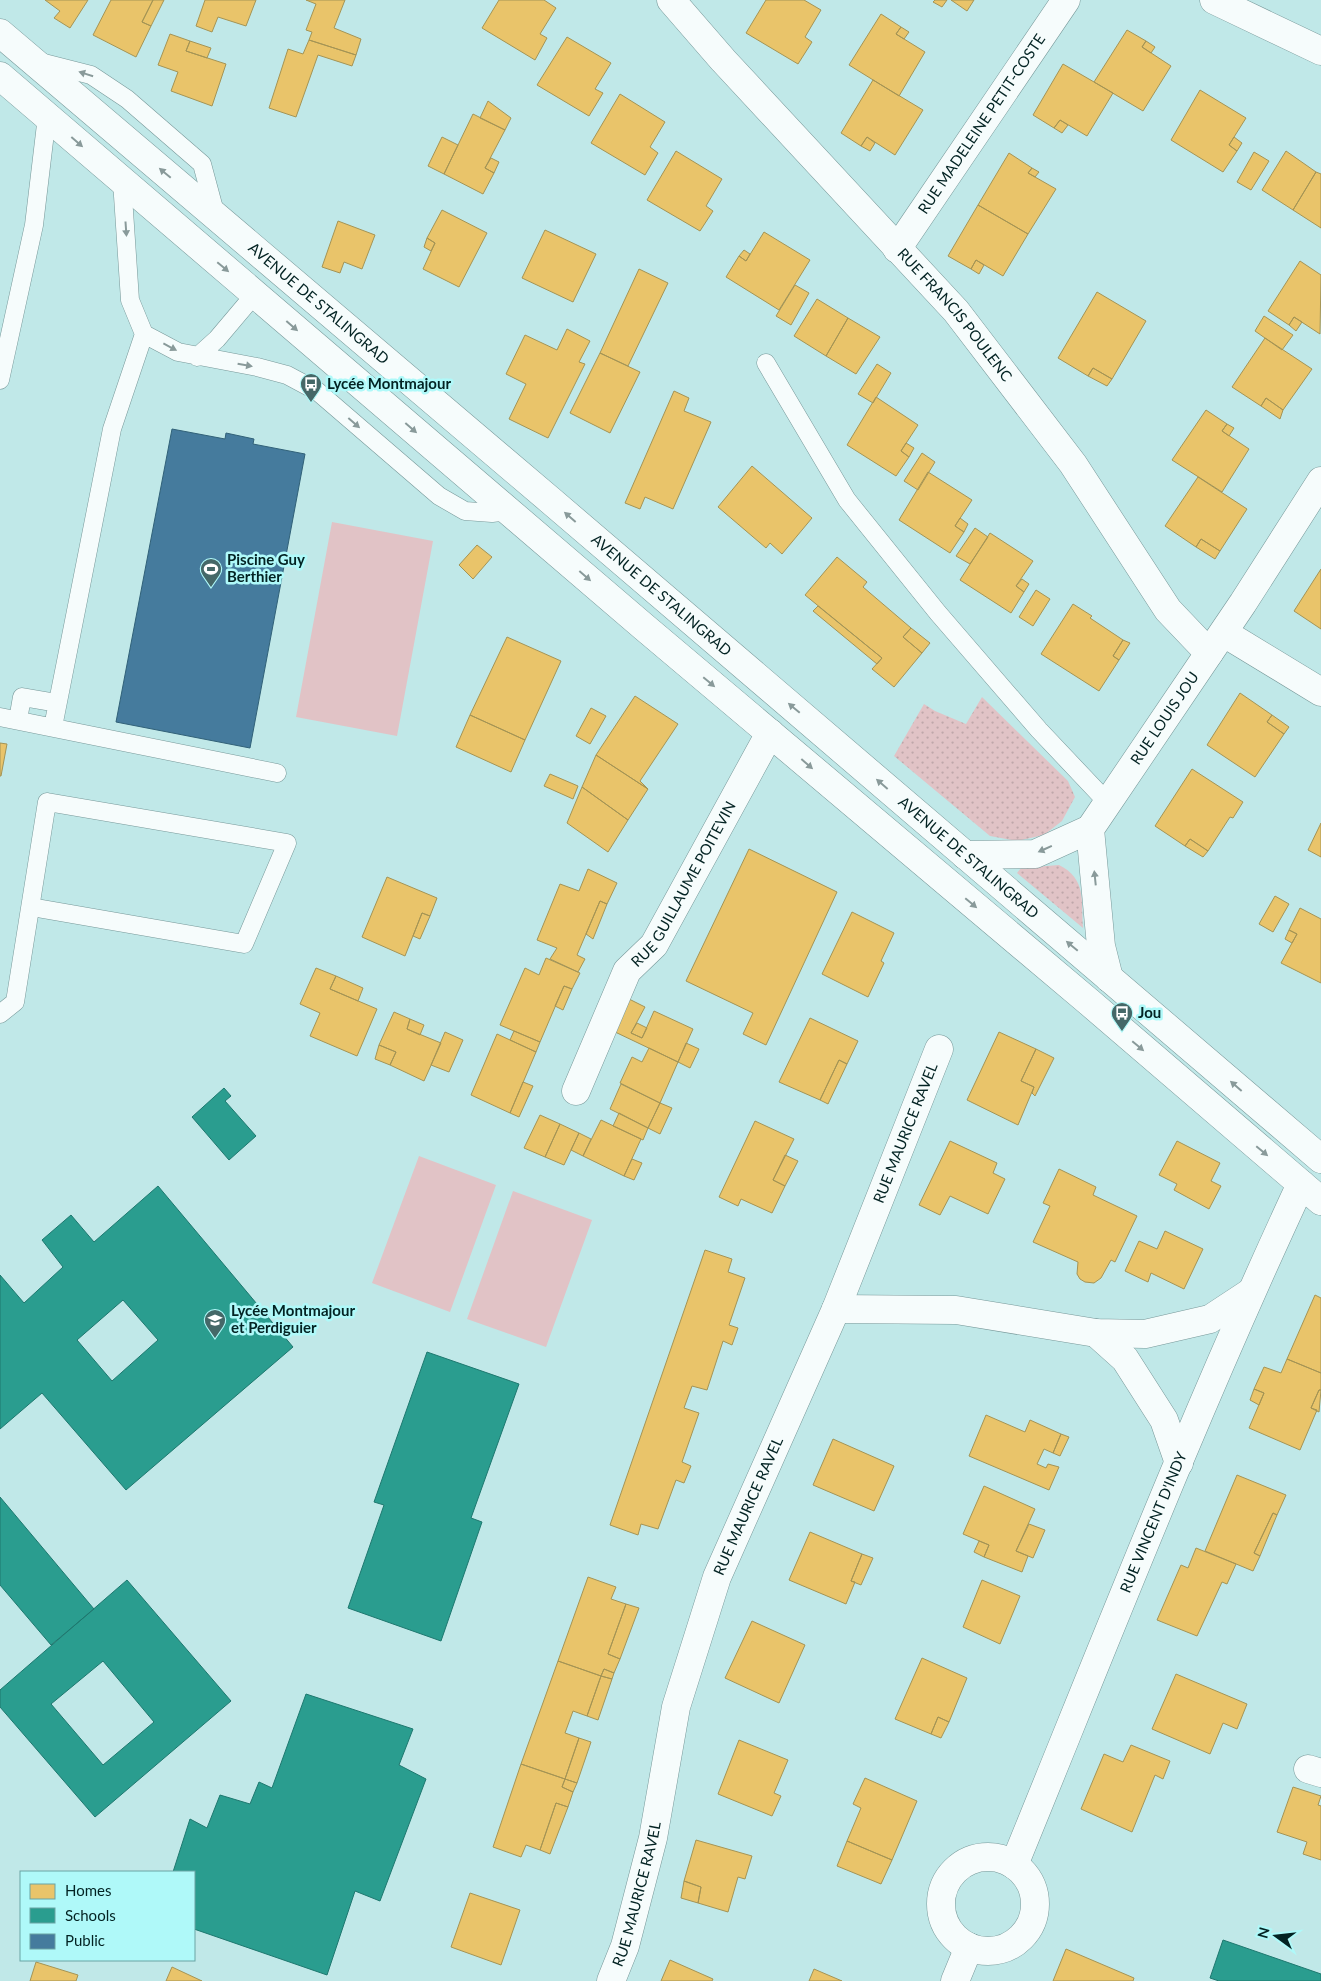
<svg xmlns="http://www.w3.org/2000/svg" width="1321" height="1981" viewBox="0 0 1321 1981" font-family="Lato,sans-serif">
	<style>
		.green { fill: url(#green-dots) }
		.pitch { fill: #e1c3c6 }
		.homes { fill: #e9c46a; stroke: #a49455 }
		.schools { fill: #2a9d8f; stroke: #1e786f; fill-rule: evenodd }
		.public { fill: #457b9d; stroke: #316178 }
		.lines { fill: none; stroke-linecap: round; stroke-linejoin: round }
		.lane-casing { stroke: #779899; stroke-width: 19 }
		.street-casing { stroke: #779899; stroke-width: 29 }
		.secondary-casing { stroke: #779899; stroke-width: 29 }
		.lane { stroke: #f6fcfc; stroke-width: 18 }
		.street { stroke: #f6fcfc; stroke-width: 28 }
		.secondary { stroke: #f6fcfc; stroke-width: 28 }
		.oneway { fill: #899a9a }
		.labels { text-anchor: middle; stroke-width: 5; stroke-linejoin: round; paint-order: stroke }
		.street-label { font-size: 15px; fill: #032323; stroke: #aff9f9 }
		.poi-label { font-size: 15px; font-weight: bold; fill: #032323; stroke: #aff9f9; text-anchor: start }
	</style>
	<defs>
		<pattern id="green-dots" width="8" height="8" patternUnits="userSpaceOnUse" patternTransform="scale(1.25)"><rect width="8" height="8" fill="#e1c3c6"/><path d="M2 2h.1M6 6h.1" fill="none" stroke="#bfa7aa" stroke-width="1.8" stroke-linecap="round"/></pattern>
	</defs>
	<rect width="100%" height="100%" fill="#c0e8e8"/>
	<path class="green" d="M982,697l86,84 7,16 -13,24 -18,14 -27,6 -27,-5 -96,-80 30,-52 11,7 31,13z
		M1059,865c28,14 22,36 24,63l-66,-55 4,-5z"/>
	<path class="pitch" d="M332,522l101,19 -36,195 -101,-19z
		M419,1156l77,29 -46,127 -78,-29z
		M513,1191l79,29 -46,127 -79,-28z"/>
	<path class="homes" d="M45,0h43l-18,28 -16,-10 6,-7z
		M111,0h42l-11,22 9,4 -15,31 -43,-22z
		M153,0h11l-13,26 -9,-4z
		M205,0h51l-10,26 -28,-9 -6,15 -16,-6z
		M306,0h39l-11,28 27,11 -5,16 -47,-15 3,-8 -6,-2 10,-26z
		M499,0h45l12,8 -16,26 7,4 -12,22 -53,-32z
		M766,0h38l17,10 -16,27 7,5 -14,22 -52,-31z
		M935,0h12l-5,7 -9,-5z
		M951,0h23l-7,11z
		M881,14l20,13 -5,7 29,18 -26,44 -50,-31z
		M901,27l8,5 -5,7 -8,-5z
		M1127,30l19,11 -4,6 29,19 -28,45 -49,-29z
		M170,34l20,7 -4,10 40,13 -14,42 -41,-15 7,-19 -20,-7z
		M567,37l44,26 -16,26 8,4 -14,23 -52,-31z
		M309,40l47,15 -4,11 -34,-11 -22,62 -27,-9 19,-59 15,5z
		M190,41l21,7 -4,10 -21,-7z
		M1146,41l9,6 -4,6 -9,-6z
		M1063,64l50,29 -26,43 -27,-16 -6,8 -21,-13z
		M873,80l50,30 -28,45 -28,-18 -6,9 -20,-13z
		M1200,90l46,28 -17,27 8,6 -14,21 -52,-32z
		M620,94l45,28 -15,25 8,6 -13,22 -54,-32z
		M488,101l23,17 -6,12 -25,-12z
		M473,114l32,16 -20,38 9,5 -11,21 -39,-20z
		M1060,120l8,5 -6,8 -8,-5z
		M442,137l16,8 -14,29 -16,-8z
		M867,137l8,6 -5,8 -9,-5z
		M1234,137l8,6 -5,8 -8,-6z
		M676,151l46,28 -16,27 7,5 -13,20 -53,-31z
		M1286,151l30,21 -23,38 -31,-20z
		M1254,152l15,9 -18,29 -14,-8z
		M1009,153l23,15 -4,5 28,16 -28,45 -50,-29z
		M491,158l8,4 -5,11 -9,-5z
		M1032,168l7,4 -4,5 -7,-4z
		M1316,172l5,2v54l-28,-18z
		M978,205l50,29 -25,42 -27,-16 -5,9 -23,-13z
		M442,210l45,23 -28,54 -36,-18 12,-26 -8,-5z
		M338,221l37,14 -13,34 -18,-7 -4,11 -18,-6z
		M545,230l51,24 -23,48 -51,-24z
		M764,232l46,28 -31,50 -53,-33 13,-21 7,5z
		M427,238l8,5 -4,8 -7,-4z
		M744,250l6,4 -4,7 -7,-5z
		M976,260l8,5 -5,9 -8,-5z
		M1300,261l21,14 -1,59 -26,-17 -5,8 -21,-14z
		M639,269l29,14 -40,83 -28,-13z
		M795,285l14,8 -18,32 -15,-9z
		M1097,292l49,29 -34,58 -19,-11 -5,8 -30,-18z
		M817,299l31,19 -22,38 -32,-20z
		M1264,316l29,19 -11,15 -27,-19z
		M1294,317l8,5 -6,9 -7,-6z
		M848,318l32,19 -24,37 -30,-18z
		M567,329l23,12 -11,21 6,2 -37,74 -39,-19 17,-35 -20,-10 19,-39 32,15z
		M1265,338l47,31 -29,41 -17,-12 -5,8 -29,-19z
		M600,353l40,19 -30,61 -40,-20z
		M877,364l14,9 -18,30 -15,-9z
		M1093,368l19,11 -5,7 -19,-10z
		M674,391l15,7 -5,13 27,11 -38,87 -28,-12 -5,12 -15,-6z
		M876,397l42,28 -17,26 8,6 -13,19 -49,-31z
		M1266,398l17,12 -3,9 -19,-13z
		M1206,410l21,14 -5,7 27,18 -27,43 -50,-32z
		M1227,424l7,4 -5,8 -7,-5z
		M906,443l8,5 -5,9 -8,-6z
		M922,453l13,9 -17,28 -14,-9z
		M752,466l60,52 -30,36 -12,-11 -4,5 -48,-41z
		M928,472l44,28 -17,26 9,6 -14,21 -51,-33z
		M1198,477l49,32 -27,42 -19,-12 -5,8 -31,-21z
		M960,518l8,6 -4,8 -9,-6z
		M975,528l13,9 -18,27 -14,-8z
		M990,533l43,28 -17,25 8,6 -13,21 -51,-33z
		M1201,539l19,12 -5,8 -19,-12z
		M477,545l15,12 -19,22 -14,-14z
		M837,557l30,25 -4,5 48,41 -8,9 19,16 -28,34 -22,-18 10,-11 -77,-63z
		M1321,569v60l-27,-18z
		M1022,579l7,5 -5,8 -8,-6z
		M1036,590l14,9 -17,27 -14,-9z
		M1073,604l19,12 -2,2 33,22 -10,16 6,4 -20,31 -58,-37z
		M818,606l64,52 -5,6 -64,-53z
		M911,628l19,15 -8,10 -19,-16z
		M507,637l54,24 -36,79 -55,-25z
		M1123,640l7,3 -11,17 -6,-4z
		M1240,693l32,22 -5,7 17,12 -29,43 -48,-32z
		M635,696l43,28 -38,57 8,8 -52,-34z
		M591,708l15,8 -16,28 -14,-8z
		M470,715l55,25 -14,32 -55,-25z
		M1272,715l17,12 -5,7 -17,-12z
		M0,743l7,1 -6,32h-1z
		M596,755l52,34 -20,31 -46,-33z
		M1192,769l51,33 -10,16 -3,-1 -22,34 -18,-12 -5,7 -30,-20z
		M550,774l28,12 -5,13 -29,-13z
		M582,787l46,33 -20,32 -41,-29z
		M1321,823v34l-13,-7z
		M1190,839l18,12 -5,6 -18,-11z
		M749,849l88,43 -71,153 -23,-11 10,-21 -67,-32z
		M588,869l29,14 -10,21 -7,-3 -23,54 8,4 -7,13 -28,-13 7,-11 -20,-8 23,-56 19,7z
		M387,877l50,21 -7,18 -8,-3 -17,43 -43,-19z
		M1275,896l14,8 -16,28 -14,-8z
		M600,901l7,3 -14,35 -7,-5z
		M1300,908l21,11v64l-40,-20 16,-29 -8,-4z
		M852,912l42,21 -13,28 3,2 -16,34 -46,-23z
		M422,913l8,3 -10,23 -7,-3z
		M1289,930l8,4 -5,9 -7,-4z
		M546,958l34,15 -8,16 -8,-3 -24,56 -40,-17 25,-57 14,7z
		M316,968l20,8 -6,13 47,20 -20,47 -47,-20 10,-23 -20,-9z
		M336,976l27,12 -5,13 -28,-12z
		M564,986l8,3 -9,21 -8,-4z
		M627,998l18,9 -14,26 11,5 12,-27 39,18 -15,33 -65,-31z
		M394,1012l16,7 -3,10 34,14 -17,38 -34,-16 6,-13 -17,-7z
		M810,1018l48,23 -11,23 -8,-4 -19,40 -41,-18z
		M410,1019l14,6 -4,10 -13,-6z
		M637,1023l10,5 -5,10 -11,-5z
		M514,1031l26,11 -4,10 -26,-12z
		M445,1032l18,8 -14,32 -18,-7z
		M999,1032l37,17 -15,32 13,6 -16,38 -51,-25z
		M497,1034l39,18 -26,61 -39,-18z
		M686,1043l13,6 -9,19 -12,-6z
		M379,1045l17,7 -6,13 -15,-6z
		M649,1048l29,14 -18,41 -40,-20 12,-26 10,5z
		M1036,1049l18,9 -19,38 -3,-3 2,-6 -13,-6z
		M839,1060l8,4 -19,40 -8,-4z
		M523,1082l10,4 -14,31 -9,-4z
		M621,1084l39,19 -12,25 -38,-19z
		M660,1103l12,5 -12,26 -12,-6z
		M619,1113l29,15 -5,12 -30,-14z
		M540,1115l20,9 -15,33 -21,-9z
		M601,1120l40,19 -17,37 -41,-20z
		M755,1121l39,18 -21,41 12,6 -13,27 -31,-14 -3,7 -19,-9z
		M560,1124l19,9 -15,32 -19,-8z
		M579,1133l12,6 -8,17 -12,-6z
		M950,1141l47,22 -4,10 12,6 -17,35 -38,-18 -10,19 -21,-10z
		M1177,1141l43,22 -9,18 10,5 -12,23 -35,-19 3,-6 -18,-9z
		M785,1155l13,6 -13,25 -12,-6z
		M632,1159l10,4 -8,17 -10,-4z
		M1059,1169l37,18 -3,8 44,21 -22,46 -4,-2 -10,18 -7,5 -9,-1 -5,-3 -3,-5 1,-12 -45,-20 17,-36 -7,-3z
		M1165,1231l38,18 -19,40 -33,-16 -3,9 -23,-11 14,-30 18,8z
		M705,1250l27,9 -4,13 17,6 -16,47 9,3 -6,17 -9,-4 -16,49 -15,-4 -8,22 15,5 -17,49 9,4 -7,17 -8,-3 -18,49 -17,-5 -3,11 -28,-10z
		M1315,1295l6,3v75l-34,-14z
		M1287,1359l34,14v17h-2l-8,18 6,2 -17,40 -51,-22 15,-35 -10,-4 10,-22 17,6z
		M1254,1389l10,4 -5,12 -9,-5z
		M1319,1390h2l-2,22 -8,-4z
		M986,1415l39,17 5,-12 31,14 -8,19 -9,-4 -7,15 9,4 2,-4 11,3 -10,23 -80,-34z
		M1061,1434l8,3 -9,19 -7,-3z
		M833,1439l61,27 -20,45 -61,-26z
		M1237,1475l49,20 -9,20 -4,-2 -19,40 6,3 -7,15 -48,-20z
		M984,1486l51,23 -19,42 12,5 -6,16 -38,-15 5,-12 -26,-11z
		M1273,1513l4,2 -17,41 -6,-3z
		M1029,1524l16,6 -12,28 -17,-7z
		M810,1532l52,22 -11,27 4,1 -9,22 -57,-24z
		M979,1541l10,4 -5,12 -10,-5z
		M1196,1548l40,16 -9,20 -5,-2 -25,54 -40,-16 24,-55 7,3z
		M862,1554l11,4 -12,27 -10,-4z
		M588,1577l28,10 -5,12 15,5 -18,50 12,5 -6,14 -10,-4 -3,7 -43,-15z
		M982,1580l38,16 -20,48 -37,-17z
		M626,1604l13,4 -19,51 -12,-5z
		M752,1621l53,24 -26,58 -54,-25z
		M922,1658l45,20 -18,44 -11,-5 -7,17 -36,-15z
		M558,1661l43,15 -14,40 -14,-5 -8,22 14,5 -14,41 -44,-15z
		M604,1669l10,4 -2,6 -11,-3z
		M1176,1674l71,30 -10,25 -14,-6 -13,31 -58,-25z
		M601,1676l11,3 -14,41 -11,-4z
		M938,1717l11,5 -8,16 -10,-4z
		M579,1738l12,4 -14,41 -12,-4z
		M739,1740l49,20 -14,33 7,3 -9,20 -54,-22z
		M1131,1745l39,16 -7,18 -8,-4 -23,57 -51,-23 23,-55 19,8z
		M521,1764l44,15 -3,8 11,5 -5,15 -12,-4 -16,47 -14,-5 -5,12 -28,-10z
		M865,1778l52,23 -25,59 -45,-19 14,-33 -8,-4z
		M565,1779l12,4 -4,9 -11,-5z
		M1293,1787l28,9 -3,9 3,1v54l-18,-6 4,-12 -30,-10z
		M556,1803l12,4 -18,47 -10,-4z
		M696,1840l56,16 -7,23 -7,-2 -10,35 -30,-9 3,-16 -17,-6z
		M847,1841l45,19 -11,24 -44,-18z
		M684,1881l17,6 -3,16 -17,-5z
		M470,1893l50,17 -19,55 -50,-18z
		M1066,1949l68,29 -1,3h-80z
		M670,1960l43,19 -1,2h-51z
		M36,1962l42,13 -2,6h-46z
		M172,1967l30,14h-36z
		M814,1969l28,12h-33z"/>
	<path class="schools" d="M224,1088l7,8 -6,5 31,35 -27,24 -37,-43z
		M158,1186l135,161 -167,143 -84,-97 -42,36v-154l24,28 39,-36 -21,-27 29,-25 23,27zM123,1300l35,40 -46,41 -35,-41z
		M427,1352l92,32 -48,134 11,4 -41,119 -93,-33 36,-103 -10,-3z
		M0,1497l94,112 -43,36 -51,-60z
		M127,1580l104,121 -136,116 -95,-110v-17zM103,1661l51,61 -51,43 -52,-61z
		M306,1694l107,35 -14,36 27,14 -46,122 -25,-10 -28,84 -133,-46v-57h-21l17,-53 17,9 13,-33 30,9 9,-22 13,6z
		M1223,1940l98,34v7h-102l-9,-3z"/>
	<path class="public" d="M172,429l53,10 1,-6 28,6 -1,5 52,10 -55,294 -134,-26z"/>
	<g class="lines">
		<g class="lane-casing">
			<path id="lane" d="M40,62l51,13 36,24 75,65 14,52
				M122,181l8,119 14,34 34,18 79,15 30,8 30,16 122,105 26,15 27,2 16,-2
				M197,357l20,-18 38,-45
				M766,363l81,137 91,113 101,117 69,73
				M0,380l34,-155 13,-109
				M0,717l277,56
				M18,720l4,-23 35,6
				M53,727l59,-298 32,-95
				M0,1014l15,-12 32,-200 240,41 -43,101 -213,-37"/>
		</g>
		<g class="street-casing">
			<g id="street">
				<path id="s1" d="M671,0l52,60 233,251 117,153 95,146 41,43"/>
				<path d="M1214,0l107,51"/>
				<path id="s2" d="M897,249l169,-249"/>
				<path d="M1224,633l97,59"/>
				<path d="M965,855l70,-1 55,-25"/>
				<path id="s3" d="M1109,978l-8,-32 -11,-117 153,-226 78,-122"/>
				<path id="s4" d="M576,1091l51,-120 27,-26 116,-212"/>
				<path d="M836,1309l120,1 140,23 49,1 65,-15 41,-27"/>
				<path d="M1096,1333l29,26 39,61 15,43"/>
				<path d="M1308,1769l13,4"/>
				<circle cx="988" cy="1904" r="47"/>
				<path id="s5" d="M1014,1865c93,-228 183,-458 287,-681"/>
				<path id="s6" d="M611,1981l14,-35 28,-108 23,-131 41,-130 119,-268 103,-260"/>
				<path d="M955,1981l14,-34"/>
			</g>
		</g>
		<g class="secondary-casing">
			<g id="secondary">
				<path id="s7" d="M0,33l550,467 771,659"/>
				<path d="M0,76l644,551 445,375 232,199"/>
			</g>
		</g>
		<use href="#lane" class="lane"/>
		<use href="#street" class="street"/>
		<use href="#secondary" class="secondary"/>
	</g>
	<defs><path id="oneway-solid" d="M-6-.8H1V-3.2L6.5 0L1 3.2V.8H-6Z" transform="scale(1.25)"/></defs>
	<g class="oneway">
		<use href="#oneway-solid" transform="translate(86 74) rotate(-162)"/>
		<use href="#oneway-solid" transform="translate(77 142) rotate(41)"/>
		<use href="#oneway-solid" transform="translate(165 173) rotate(-140)"/>
		<use href="#oneway-solid" transform="translate(126 229) rotate(86)"/>
		<use href="#oneway-solid" transform="translate(223 267) rotate(40)"/>
		<use href="#oneway-solid" transform="translate(292 326) rotate(41)"/>
		<use href="#oneway-solid" transform="translate(170 347) rotate(28)"/>
		<use href="#oneway-solid" transform="translate(245 365) rotate(10)"/>
		<use href="#oneway-solid" transform="translate(354 423) rotate(41)"/>
		<use href="#oneway-solid" transform="translate(411 428) rotate(41)"/>
		<use href="#oneway-solid" transform="translate(570 517) rotate(-139)"/>
		<use href="#oneway-solid" transform="translate(585 576) rotate(41)"/>
		<use href="#oneway-solid" transform="translate(709 682) rotate(40)"/>
		<use href="#oneway-solid" transform="translate(794 708) rotate(-140)"/>
		<use href="#oneway-solid" transform="translate(807 764) rotate(41)"/>
		<use href="#oneway-solid" transform="translate(882 784) rotate(-139)"/>
		<use href="#oneway-solid" transform="translate(1045 849) rotate(156)"/>
		<use href="#oneway-solid" transform="translate(1095 878) rotate(-96)"/>
		<use href="#oneway-solid" transform="translate(971 903) rotate(40)"/>
		<use href="#oneway-solid" transform="translate(1072 946) rotate(-140)"/>
		<use href="#oneway-solid" transform="translate(1138 1046) rotate(40)"/>
		<use href="#oneway-solid" transform="translate(1236 1086) rotate(-139)"/>
		<use href="#oneway-solid" transform="translate(1262 1151) rotate(40)"/>
	</g>
	<defs>
		<g id="bus-pin" transform="scale(1.125)"><path d="M0 17L-7.5 6A9.5 9.5 0 1 1 7.5 6Z" fill="#456868" stroke="#aff9f9"/><path d="M-5-6H5V4H4V6H2V4H-2V6H-4V4H-5ZM-3.5-4V0h7V-4ZM-3.5 1.2v1.5H-2V1.2ZM2 1.2v1.5H3.5V1.2Z" fill="#fff"/></g>
		<g id="stadium-pin" transform="scale(1.125)"><path d="M0 17L-7.5 6A9.5 9.5 0 1 1 7.5 6Z" fill="#456868" stroke="#aff9f9"/><path d="M0-5a6.5 5 0 1 0 0 10a6.5 5 0 1 0 0-10ZM-3.5-1.8h7v3.6h-7Z" fill="#fff"/></g>
		<g id="university-pin" transform="scale(1.125)"><path d="M0 17L-7.5 6A9.5 9.5 0 1 1 7.5 6Z" fill="#456868" stroke="#aff9f9"/><path d="M0-5L7-2L0 1L-7-2ZM-4 1L0 2.5L4 1V4Q0 6-4 4Z" fill="#fff"/></g>
	</defs>
	<g fill-rule="evenodd">
		<use href="#bus-pin" x="311" y="384"/>
		<use href="#stadium-pin" x="211" y="569"/>
		<use href="#bus-pin" x="1122" y="1013"/>
		<use href="#university-pin" x="215" y="1320"/>
	</g>
	<g class="labels">
		<g class="street-label">
			<text dy="5" stroke="none"><textPath href="#s2" startOffset="151">RUE MADELEINE PETIT-COSTE</textPath></text>
			<text dy="5" stroke="none"><textPath href="#s7" startOffset="418">AVENUE DE STALINGRAD</textPath></text>
			<text dy="5" stroke="none"><textPath href="#s1" startOffset="424">RUE FRANCIS POULENC</textPath></text>
			<text dy="5" stroke="none"><textPath href="#s7" startOffset="868">AVENUE DE STALINGRAD</textPath></text>
			<text dy="5" stroke="none"><textPath href="#s3" startOffset="284">RUE LOUIS JOU</textPath></text>
			<text dy="5" stroke="none"><textPath href="#s7" startOffset="1272">AVENUE DE STALINGRAD</textPath></text>
			<text dy="5" stroke="none"><textPath href="#s4" startOffset="235">RUE GUILLAUME POITEVIN</textPath></text>
			<text dy="5" stroke="none"><textPath href="#s6" startOffset="901">RUE MAURICE RAVEL</textPath></text>
			<text dy="5" stroke="none"><textPath href="#s6" startOffset="496">RUE MAURICE RAVEL</textPath></text>
			<text dy="5" stroke="none"><textPath href="#s5" startOffset="370">RUE VINCENT D'INDY</textPath></text>
			<text dy="5" stroke="none"><textPath href="#s6" startOffset="91">RUE MAURICE RAVEL</textPath></text>
		</g>
		<g class="poi-label">
			<text x="327" y="389">Lycée Montmajour</text>
			<text x="227" y="565">Piscine Guy<tspan x="227" dy="17">Berthier</tspan></text>
			<text x="1138" y="1018">Jou</text>
			<text x="231" y="1316">Lycée Montmajour<tspan x="231" dy="17">et Perdiguier</tspan></text>
		</g>
	</g>
	<rect x="20" y="1871" width="175" height="90" fill="#aff9f9" stroke="#6aa3a3"/>
	<rect x="30" y="1884" width="25" height="15" fill="#e9c46a" stroke="#6aa3a3"/>
	<text x="65" y="1896" font-size="15" fill="#032323">Homes</text>
	<rect x="30" y="1908" width="25" height="15" fill="#2a9d8f" stroke="#6aa3a3"/>
	<text x="65" y="1921" font-size="15" fill="#032323">Schools</text>
	<rect x="30" y="1934" width="25" height="15" fill="#457b9d" stroke="#6aa3a3"/>
	<text x="65" y="1946" font-size="15" fill="#032323">Public</text>
	<g transform="translate(1276 1936) rotate(285)" stroke="#aff9f9" stroke-width="4" paint-order="stroke">
	<path d="M0-4L9 19L0 12L-9 19Z" fill="#032323"/>
	<text y="-8" font-size="14" font-weight="bold" text-anchor="middle" fill="#032323">N</text>
	</g>
</svg>
